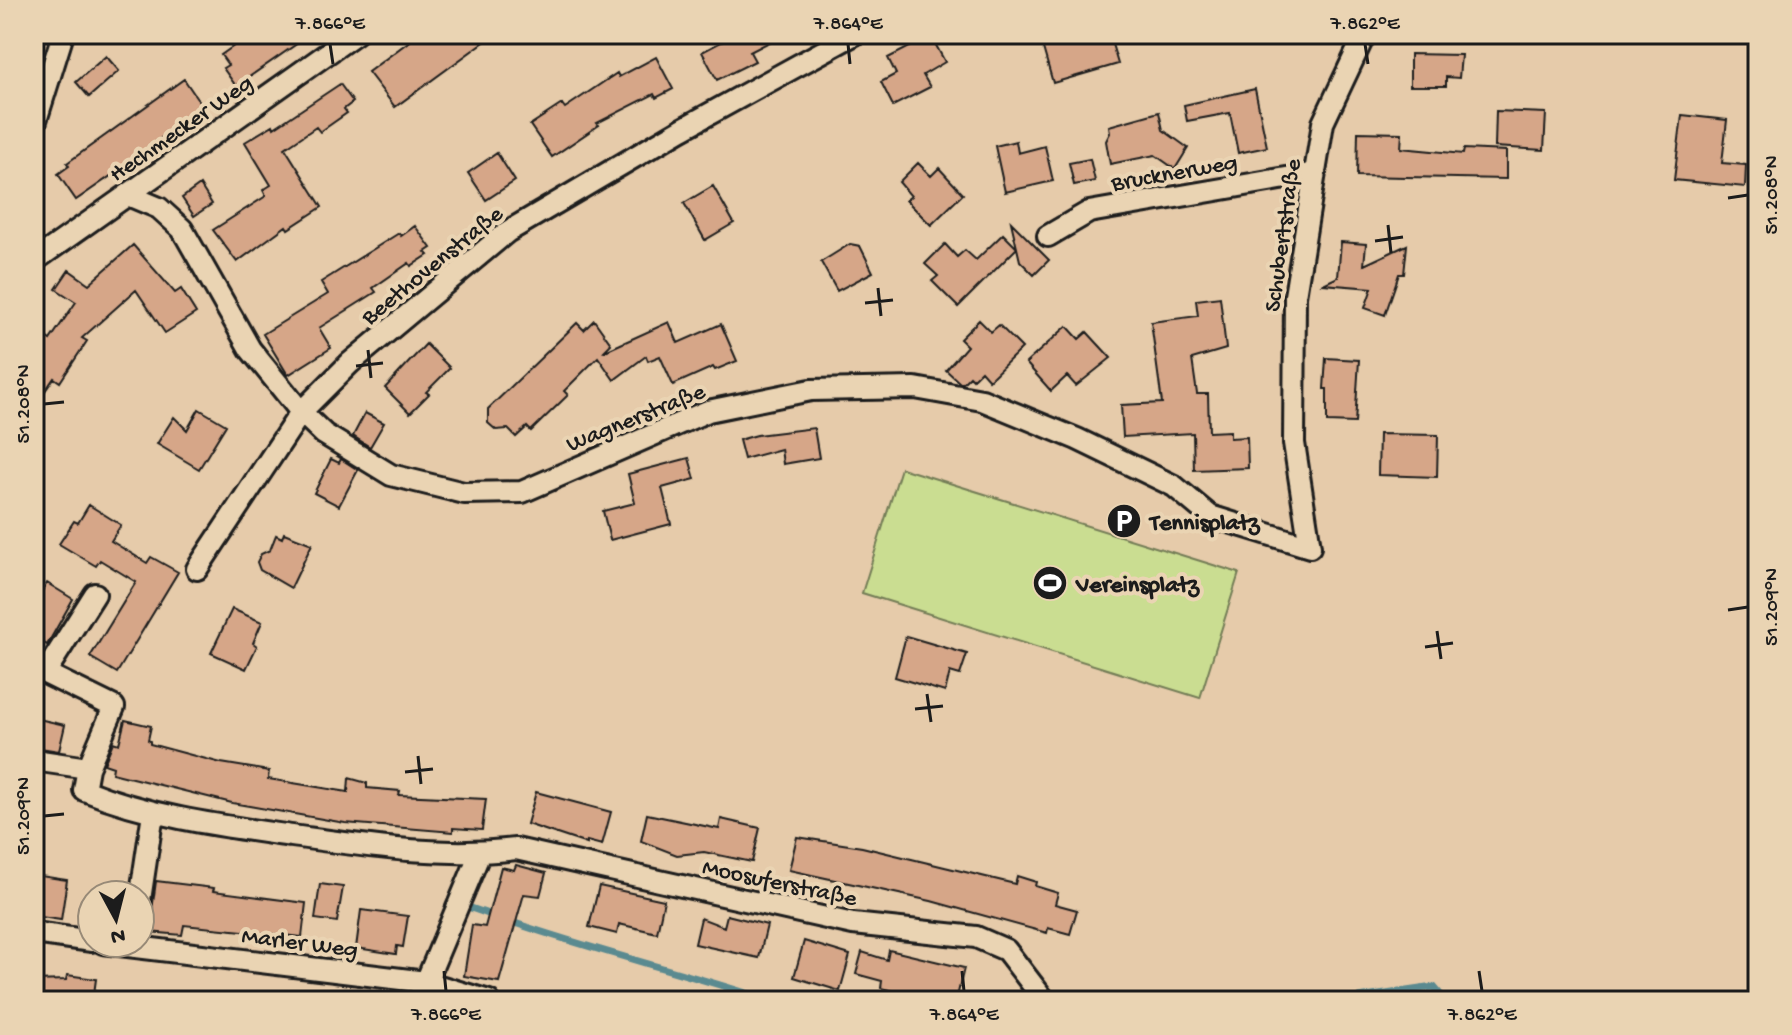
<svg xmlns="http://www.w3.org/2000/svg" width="1792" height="1035" viewBox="0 0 1792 1035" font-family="'Gochi Hand',sans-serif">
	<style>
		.green { fill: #cadd91; stroke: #737c56; stroke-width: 2 }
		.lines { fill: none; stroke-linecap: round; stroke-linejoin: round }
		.stream { stroke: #5a8a90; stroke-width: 7 }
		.building { fill: #d6a688; stroke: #1c1c1c; stroke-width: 2 }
		.street-casing { stroke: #1c1c1c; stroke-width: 26 }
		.street { stroke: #ead4b3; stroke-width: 20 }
		.ticks { fill: none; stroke: #1c1c1c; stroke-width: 3 }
		.labels { text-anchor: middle; stroke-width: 8; stroke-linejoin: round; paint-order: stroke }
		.street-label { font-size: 24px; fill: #1c1c1c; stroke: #ead4b3 }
		.poi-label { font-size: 24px; font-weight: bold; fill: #1c1c1c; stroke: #ead4b3; text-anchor: start }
		.neatline { fill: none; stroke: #1c1c1c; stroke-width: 3 }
		.ticks-label { font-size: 20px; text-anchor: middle; fill: #1c1c1c }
	</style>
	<rect width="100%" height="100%" fill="#e6cbaa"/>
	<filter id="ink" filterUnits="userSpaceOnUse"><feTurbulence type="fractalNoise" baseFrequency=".0125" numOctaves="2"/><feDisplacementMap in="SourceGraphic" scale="16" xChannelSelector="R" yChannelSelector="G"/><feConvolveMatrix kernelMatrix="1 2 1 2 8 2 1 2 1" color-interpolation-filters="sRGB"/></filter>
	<g filter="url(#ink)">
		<path class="green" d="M901,468l338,105 -39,125 -338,-105z"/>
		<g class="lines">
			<path class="stream" d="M468,907l29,10
				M509,921c86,30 175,51 262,80
				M1338,1001l96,-14 12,14"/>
		</g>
		<path class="building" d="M251,34h60l-75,52 -13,-18 5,-3 -7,-10z
			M419,34h76l-100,73 -27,-35z
			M736,34h49l-35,18 5,9 -38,19 -15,-28z
			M1066,34h43l9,30 -65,19 -12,-42z
			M931,36l14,26 -22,13 7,12 -37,19 -12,-24 15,-8 -8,-16z
			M1410,54l51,1 -2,23 -13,-1v9h-36z
			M106,56l13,15 -30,26 -13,-15z
			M656,57l17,32 -17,9 -2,-4 -57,29 2,2 -47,32 -22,-32 32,-21 3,4 52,-35 2,4z
			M184,79l19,28 -69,51 1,1 -59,41 -18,-26 11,-8 -2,-3z
			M340,84l13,18 -9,7 3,4 -27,19 -4,-5 -31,21 37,59 -34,22 -2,-3 -49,36 -24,-32 53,-34 -3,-6 8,-5 -26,-43 28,-17 1,3z
			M1255,89l12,58 -29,6 -8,-40 -43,8 -3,-16z
			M1496,111l50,2 -2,37 -49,-3z
			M1159,112l4,18 25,18 -13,21 -20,-14 -45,9 -4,-23 4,-8 -1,-7z
			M1682,115l45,5 -5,43 24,2 -1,22 -71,-7z
			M1358,132l44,1 -1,15 62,6 1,-5 42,2v28l-149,-3z
			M1016,141l2,12 27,-7 8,35 -48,11 -10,-46z
			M497,153l18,28 -29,19 -18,-27z
			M1090,159l5,22 -21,4 -5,-22z
			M918,163l13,13 8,-8 24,26 -32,31 -25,-25 5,-4 -12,-14z
			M200,185l12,19 -18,12 -12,-18z
			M713,186l21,37 -29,17 -21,-37z
			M1011,222l38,38 -15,15 -14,-14 -3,-13 -59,59 -26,-26 6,-5 -13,-12 20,-20 12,13 8,-7 11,10 27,-26 14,14z
			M415,226l16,22 -6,4 3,3 -17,11 -2,-3 -36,25 3,4 -57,36 12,20 -43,27 -25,-41 65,-40 -7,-12 78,-49 2,3z
			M1341,242l25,2 -2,21 43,-20 -3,29h-5l-14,41 -20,-7 7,-20 -49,-4 15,-7z
			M850,244l10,2 13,26 -36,19 -16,-29z
			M133,245l42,48 6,-4 15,24 -31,20 -29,-43 -54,48 5,3 -27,41 -6,-4 -20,29v-78l16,11 26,-38 -20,-13 13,-19 20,14z
			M1220,297l6,52 -34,10 5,35h11l1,38 21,-1v7l17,-1 1,31 -54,2 -1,-37 -70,4 -2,-32 41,-2 -11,-81 47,-6 -2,-16z
			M594,320l17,24 -8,8 66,-30 9,21 43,-19 16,37 -22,9 -2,-3 -40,18 -13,-29 -12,5 -2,-5 -32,24 -16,-23 -34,34 4,4 -37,36 -4,-4 -11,10 -8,-8 -12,1 -8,-7v-14l89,-86 7,7z
			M979,320l12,12 8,-7 23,23 -33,32 -8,-9 -8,8 -3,-3 -7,7h-3l-14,-13 21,-24 -7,-7z
			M1067,326l12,13 8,-7 24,26 -35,28 -9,-10 -16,15 -25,-28z
			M426,344l24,24 -24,24 3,2 -19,19 -25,-25z
			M1326,358l33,2 -4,63 -28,-1v-33h-3z
			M199,409l27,16 -27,44 -42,-25 17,-27 13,13z
			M365,413l19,10 -14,24 -17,-11z
			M814,428l5,30 -36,6 -2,-15 -37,10 -5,-19 18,-5z
			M1379,434l59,1 -1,42 -59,-2z
			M689,458l6,21 -33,9 9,36 -61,16 -7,-29 32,-8 -7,-29z
			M331,459l8,4 2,-4 17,11 -19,36 -25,-13z
			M89,505l32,20 -10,16 36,22 4,-6 27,15 -61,101 -27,-16 46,-75 -36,-22 -4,6 -37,-22 15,-23 4,2z
			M284,533l28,11 -21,44 -31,-18 -3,-8 4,-8 9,-4 6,-15 6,3z
			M47,583l26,16 -26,46 -13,-8v-33z
			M232,609l30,13 -9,21 4,3 -11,23 -35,-16z
			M906,636l61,18 -7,21 -10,-3 -5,20 -50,-15z
			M34,718l31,7 -6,26 -25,-4z
			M125,720l26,6 -3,14 2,1v3l71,19 48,8 -1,8 80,13 1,-14 18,5v5l33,3 -1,4 87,4 -4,31 -29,-2v4l-108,-9 -113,-20 -120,-30 1,-6 -9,-3 9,-22 6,2z
			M536,792l75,20 -9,33 -15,-4v3l-60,-20z
			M647,814l72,15 2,-10 39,9 -8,34 -48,-10 -27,3 -36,-14z
			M797,837l65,10 153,37 2,-8 19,6 -1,4 23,7 -3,11 22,6 -7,24 -22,-6 -1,5 -116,-32 -142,-31z
			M516,865l30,8 -6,23 -16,-2 -25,88 -35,-6 8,-51 13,2 16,-60 13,3z
			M34,875l33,5 -6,40 -27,-4z
			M156,881l58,7 -1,3 93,12 -4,34 -118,-12 -2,10 -33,-3z
			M320,884l23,3 -6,35 -22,-3z
			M599,886l65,14 -7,33 -38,-9 -2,10 -28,-7z
			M361,910l47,6 -5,31 -6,-1 -1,8 -40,-6z
			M727,915l40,10 -8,33 -64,-14 6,-26 23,9z
			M804,941l46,14 -10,36 -46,-14z
			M889,950l75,18 -8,33h-21l-54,-13 1,-7 -26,-7 6,-22 25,8z
			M67,975l29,4 -3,22h-59v-20l32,-1z"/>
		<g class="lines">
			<g class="street-casing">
				<path id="street" d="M34,127l29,-93
					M128,195l31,13 23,21 68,120 51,63 23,22 67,41 73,18 58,-1 186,-81 103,-21 104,-2 67,12 95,39 97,47 36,30 100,31 -16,-104 1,-147 28,-173 42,-89
					M1048,236l41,-24 226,-39
					M34,261l321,-227
					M197,569l104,-157 49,-49 157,-131 175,-103 173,-95
					M36,669l9,4 50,-79
					M34,760l54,8 26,-61 -69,-34
					M88,768l-4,22c67,27 138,36 208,46 74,10 149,22 224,13l337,75 123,13 30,13 39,51
					M140,900l13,-87
					M34,933l58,8
					M103,943l323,39 63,19
					M418,1001l62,-148"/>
			</g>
			<use href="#street" class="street"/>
		</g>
	</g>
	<path class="ticks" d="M330,44l3,20M848,44l2,20M1365,44l3,20M1728,198l20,-3M1388,225l3,28M1375,241l28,-4M878,288l3,28M865,303l28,-3M368,350l3,28M356,366l27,-3M44,404l20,-2M1728,610l20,-3M1437,631l4,28M1425,647l28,-4M927,694l4,28M915,709l28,-3M418,756l3,28M405,772l28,-3M44,816l20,-2M444,971l2,20M962,971l2,20M1479,971l3,20"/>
	<defs>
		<g id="parking-disc" transform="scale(1.8)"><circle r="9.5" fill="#1c1c1c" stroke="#ead4b3"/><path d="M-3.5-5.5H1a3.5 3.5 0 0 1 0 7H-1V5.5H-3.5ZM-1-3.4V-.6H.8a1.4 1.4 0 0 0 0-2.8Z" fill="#fff"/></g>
		<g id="stadium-disc" transform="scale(1.8)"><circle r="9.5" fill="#1c1c1c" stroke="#ead4b3"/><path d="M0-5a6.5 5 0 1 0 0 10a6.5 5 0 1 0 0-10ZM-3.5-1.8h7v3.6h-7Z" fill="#fff"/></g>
	</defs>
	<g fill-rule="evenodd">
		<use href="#parking-disc" x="1124" y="521"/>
		<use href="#stadium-disc" x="1050" y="583"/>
	</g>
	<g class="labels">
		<g class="street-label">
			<text transform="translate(180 127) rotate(-35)" y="8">Hechmecker Weg</text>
			<text transform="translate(1174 171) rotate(-10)" y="8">Brucknerweg</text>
			<text transform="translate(1281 235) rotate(-82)" y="8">Schubertstraße</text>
			<text transform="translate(431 264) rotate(-39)" y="8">Beethovenstraße</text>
			<text transform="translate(635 416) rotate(-22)" y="8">Wagnerstraße</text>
			<text transform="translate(780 881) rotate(12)" y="8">Moosuferstraße</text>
			<text transform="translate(300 941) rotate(7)" y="8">Marler Weg</text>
		</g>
		<g class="poi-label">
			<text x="1150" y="529">Tennisplatz</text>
			<text x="1076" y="591">Vereinsplatz</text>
		</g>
	</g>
	<rect width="1792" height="1035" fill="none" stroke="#ead4b3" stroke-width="88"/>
	<g transform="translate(116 919) rotate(173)"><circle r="38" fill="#ead4b3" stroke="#988a77" stroke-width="2"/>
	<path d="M0-6L14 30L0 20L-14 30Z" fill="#1c1c1c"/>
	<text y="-12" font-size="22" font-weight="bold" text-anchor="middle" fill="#1c1c1c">N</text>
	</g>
	<rect x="44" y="44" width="1704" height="947" class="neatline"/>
	<g class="ticks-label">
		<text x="330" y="29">7.866°E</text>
		<text x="848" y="29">7.864°E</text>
		<text x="1365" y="29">7.862°E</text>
		<text transform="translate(1770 195) rotate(-90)" y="7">51.208°N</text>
		<text transform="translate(22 404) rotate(-90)" y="7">51.208°N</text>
		<text transform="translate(1770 607) rotate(-90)" y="7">51.209°N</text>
		<text transform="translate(22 816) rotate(-90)" y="7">51.209°N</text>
		<text x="446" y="1020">7.866°E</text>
		<text x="964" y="1020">7.864°E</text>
		<text x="1482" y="1020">7.862°E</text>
	</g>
</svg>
